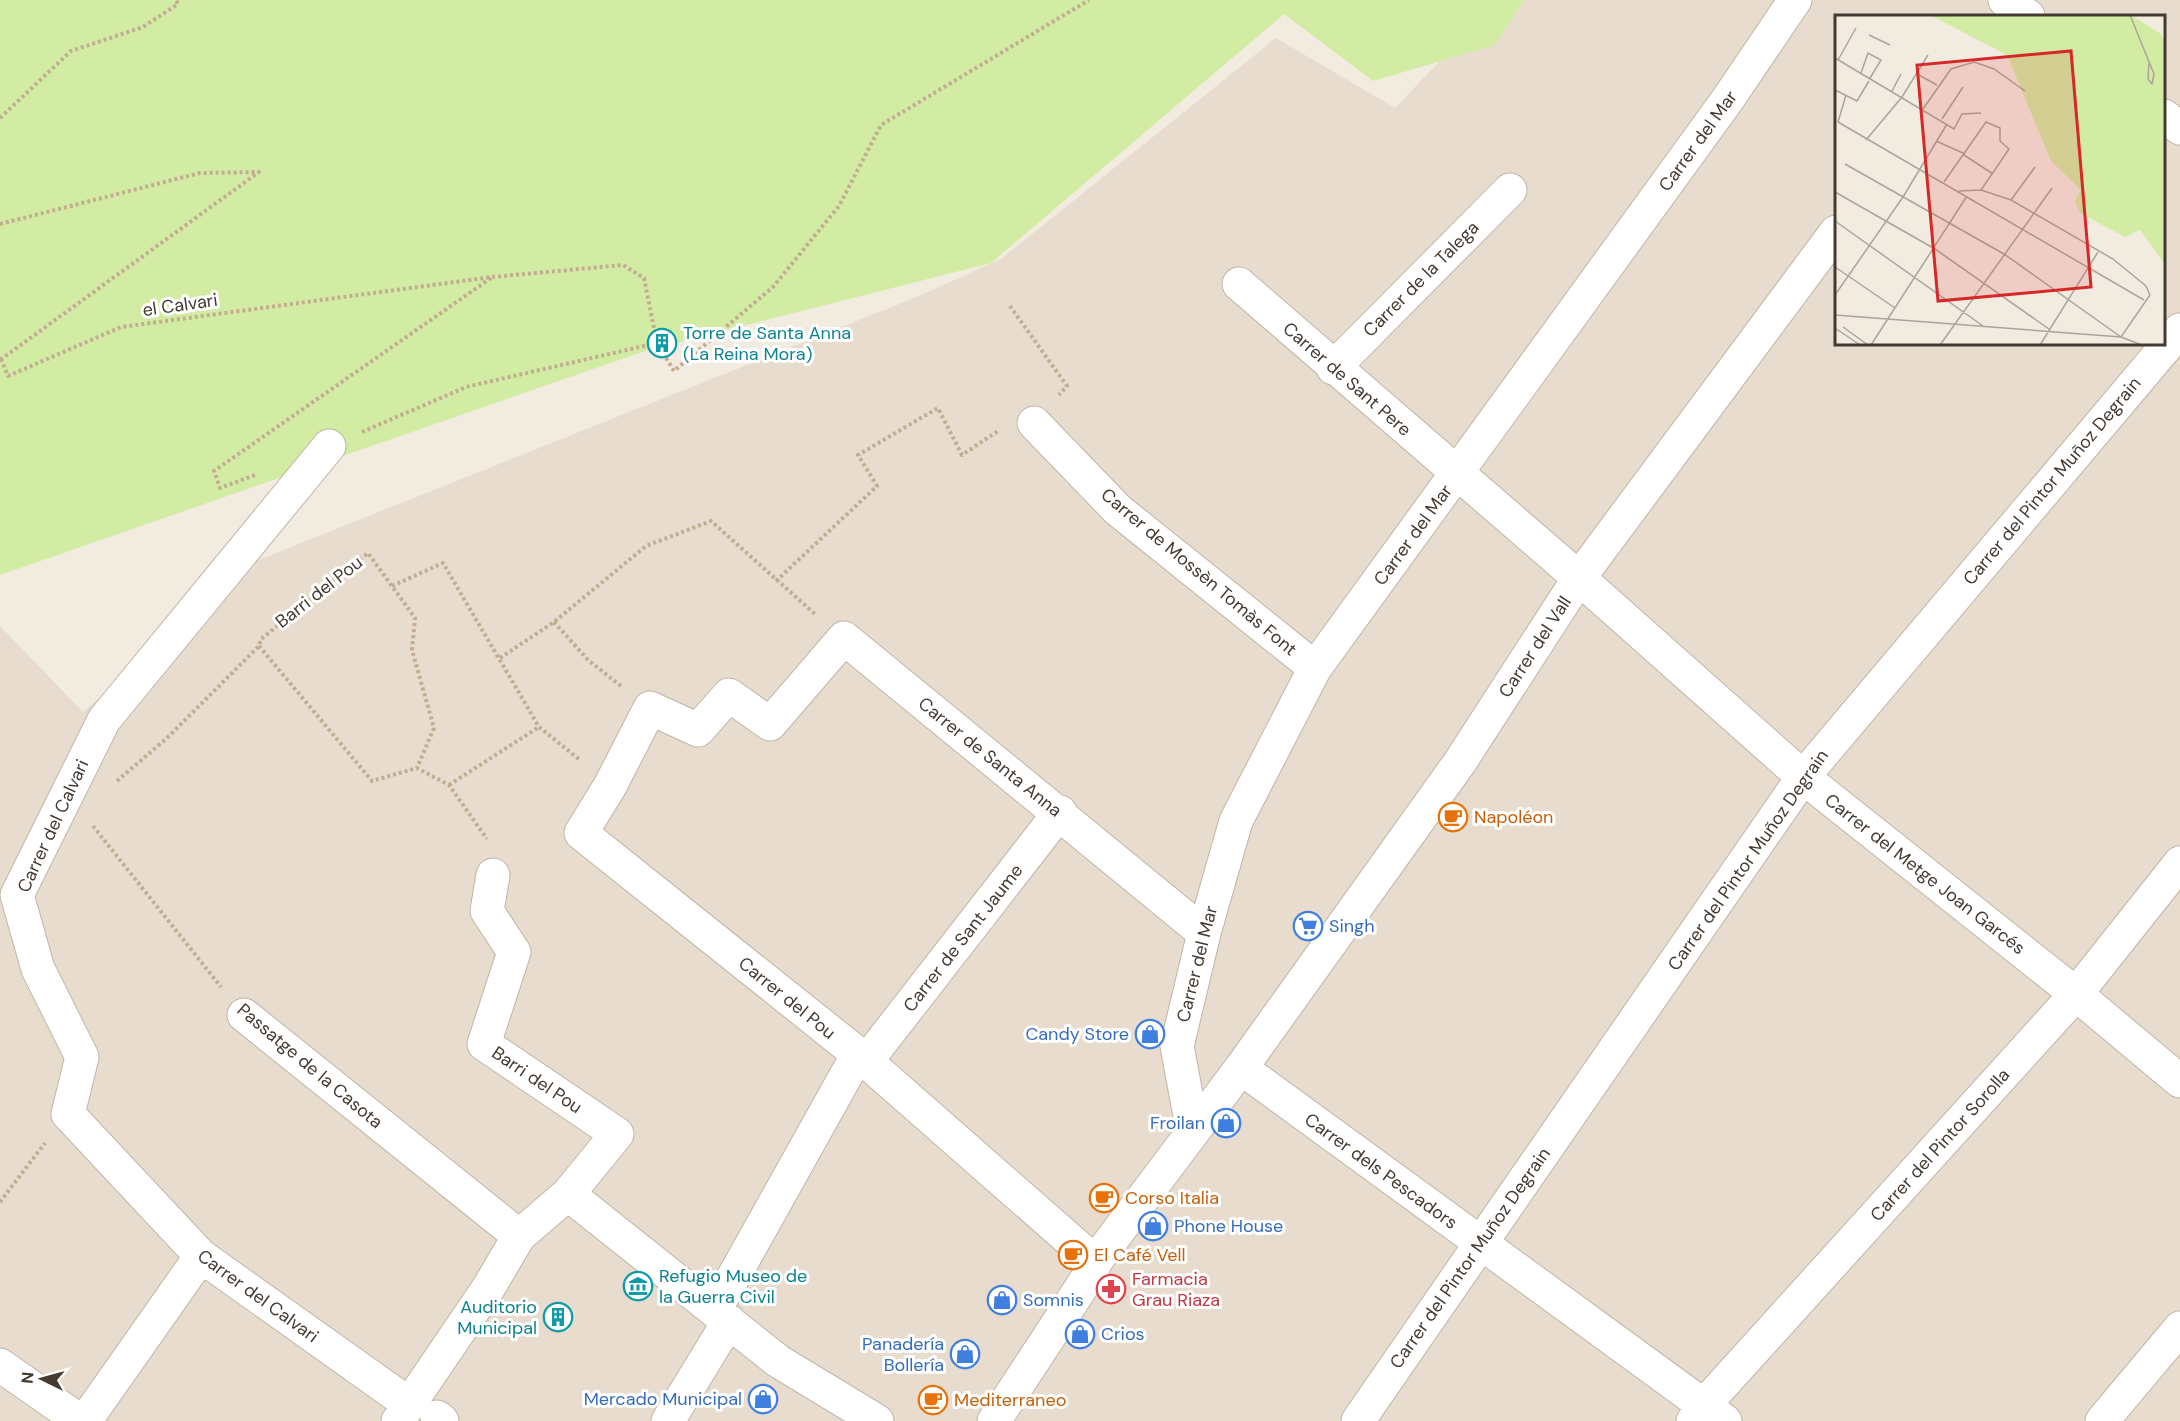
<svg xmlns="http://www.w3.org/2000/svg" width="2180" height="1421" viewBox="0 0 2180 1421" font-family="'DM Sans',sans-serif">
	<style>
		.residential { fill: #e7dcce; fill-rule: evenodd }
		.green { fill: #d3eca4 }
		.lines { fill: none; stroke-linecap: round; stroke-linejoin: round }
		.street-casing { stroke: #c1b5a5; stroke-width: 35 }
		.path { stroke: #c2ac92; stroke-width: 4; stroke-dasharray: 3 3; stroke-linecap: butt }
		.street { stroke: #fff; stroke-width: 33 }
		.labels { text-anchor: middle; stroke-width: 6; stroke-linejoin: round; paint-order: stroke }
		.street-label { font-size: 18px; fill: #443a31; stroke: #fff }
		.culture-label { font-size: 18px; fill: #0d838f; stroke: #fff; text-anchor: start }
		.food-label { font-size: 18px; fill: #c56008; stroke: #fff; text-anchor: start }
		.shop-label { font-size: 18px; fill: #366cbe; stroke: #fff; text-anchor: start }
		.health-label { font-size: 18px; fill: #be3a42; stroke: #fff; text-anchor: start }
		.inset-road { fill: none; stroke: #aca49a; stroke-width: 1.5 }
		.view { fill: #d62828; fill-opacity: 0.15; stroke: #d62828; stroke-width: 3 }
		.inset-edge { fill: none; stroke: #443a31; stroke-width: 3 }
	</style>
	<rect width="100%" height="100%" fill="#f2ebe0"/>
	<path class="residential" d="M1498,0h682v1421h-2180v-795l83,86 166,-148 663,-265 89,-40 275,-221 119,70zM1836,16h328v328h-328z"/>
	<path class="green" d="M0,0h1524l-29,45 -122,36 -89,-67 -293,249 -343,87 -648,225z"/>
	<g class="lines">
		<g class="street-casing">
			<path id="street" d="M2005,0l23,16
				M2164,116l16,12
				M1239,284l340,294 224,199 273,217 104,87
				M1333,368l177,-178
				M1034,423l84,87 197,158
				M329,446l-225,274 -87,175 21,74 44,88 -14,57 133,142 208,148
				M244,1015l275,221
				M865,1063l195,-251
				M1241,1068l484,353
				M1193,1132l-16,-86 27,-113 32,-112 79,-153 413,-569 67,-99
				M568,1194l210,167 99,60
				M1095,1262l-237,-208 -277,-221 29,-47 40,-78 48,22 31,-35 41,29 74,-86 360,295
				M715,1310l143,-256
				M0,1365l80,56
				M437,1417l5,4
				M85,1421l116,-165
				M398,1421l91,-134 30,-51 49,-42 49,-60 -133,-90 30,-92 -27,-41 6,-36
				M668,1421l61,-100
				M994,1421l98,-150 3,-9 146,-194 219,-306 119,-184 257,-346
				M1358,1421l445,-644 377,-447
				M1693,1421l12,-17 371,-410 104,-131
				M2102,1421l78,-93"/>
		</g>
		<path class="path" d="M0,118l71,-67 72,-24 35,-23 -2,-4
			M0,224l200,-51 59,-1 -259,188
			M1010,306l57,80 -8,9
			M1,359l7,17 113,-49 371,-50 131,-12 21,13 13,65 17,28 99,-84 66,-81 42,-81 208,-125
			M362,432l104,-45 191,-44
			M255,475l-35,13 -6,-17 277,-193
			M776,581l101,-95 -19,-31 80,-47 24,47 36,-24
			M392,586l51,-23 96,164 41,33
			M554,622l34,38 33,26
			M259,646l113,135 45,-13 32,17 38,54
			M500,658l54,-36 92,-76 65,-25 105,94
			M117,781l50,-43 92,-92 2,-7 107,-86 47,65 -3,32 22,78 -17,40
			M449,785l90,-58
			M93,826l128,161
			M0,1202l45,-59"/>
		<use href="#street" class="street"/>
	</g>
	<defs>
		<g id="building-ring" transform="scale(1.5)"><circle r="9.5" fill="#fff" stroke="#0f9aa8" stroke-width="1.5"/><path d="M-4-6H4V6H1V3H-1V6H-4ZM-2.5-4.3h1.7v1.8h-1.7ZM.8-4.3h1.7v1.8H.8ZM-2.5-1h1.7V.8h-1.7ZM.8-1h1.7V.8H.8Z" fill="#0f9aa8"/></g>
		<g id="cafe-ring" transform="scale(1.5)"><circle r="9.5" fill="#fff" stroke="#e8710a" stroke-width="1.5"/><path d="M-5.5-4.5H6V0H3Q3 3.5 0 3.5H-2.5Q-5.5 3.5-5.5 0ZM3-3.2v2h1.7v-2ZM-6 4.5H4V6H-6Z" fill="#e8710a"/></g>
		<g id="supermarket-ring" transform="scale(1.5)"><circle r="9.5" fill="#fff" stroke="#3f7fe0" stroke-width="1.5"/><path d="M-6-5.5h2.5l.6 2H6L4.5 2H-2.5L-4.4-4H-6ZM-1.5 3.2a1.3 1.3 0 1 0 .1 0ZM3 3.2a1.3 1.3 0 1 0 .1 0Z" fill="#3f7fe0"/></g>
		<g id="shop-ring" transform="scale(1.5)"><circle r="9.5" fill="#fff" stroke="#3f7fe0" stroke-width="1.5"/><path d="M-5-2.5h2.3a2.7 3.5 0 0 1 5.4 0H5L5.5 6h-11ZM-1.5-2.5h3a1.5 2.3 0 0 0-3 0Z" fill="#3f7fe0"/></g>
		<g id="museum-ring" transform="scale(1.5)"><circle r="9.5" fill="#fff" stroke="#0f9aa8" stroke-width="1.5"/><path d="M0-6L6-3V-2H-6V-3ZM-5-1h2V3h-2ZM-1-1h2V3h-2ZM3-1h2V3H3ZM-6 4H6V6H-6Z" fill="#0f9aa8"/></g>
		<g id="pharmacy-ring" transform="scale(1.5)"><circle r="9.5" fill="#fff" stroke="#e0444e" stroke-width="1.5"/><path d="M-2-6h4v4h4v4h-4v4h-4v-4h-4v-4h4Z" fill="#e0444e"/></g>
	</defs>
	<g fill-rule="evenodd">
		<use href="#building-ring" x="662" y="343"/>
		<use href="#cafe-ring" x="1453" y="817"/>
		<use href="#supermarket-ring" x="1308" y="926"/>
		<use href="#shop-ring" x="1150" y="1034"/>
		<use href="#shop-ring" x="1226" y="1123"/>
		<use href="#cafe-ring" x="1104" y="1198"/>
		<use href="#shop-ring" x="1153" y="1226"/>
		<use href="#cafe-ring" x="1073" y="1255"/>
		<use href="#museum-ring" x="638" y="1286"/>
		<use href="#pharmacy-ring" x="1111" y="1289"/>
		<use href="#shop-ring" x="1002" y="1300"/>
		<use href="#building-ring" x="558" y="1317"/>
		<use href="#shop-ring" x="1080" y="1334"/>
		<use href="#shop-ring" x="965" y="1354"/>
		<use href="#shop-ring" x="763" y="1399"/>
		<use href="#cafe-ring" x="933" y="1400"/>
	</g>
	<g class="labels">
		<g class="street-label">
			<text transform="translate(1698 141) rotate(-54)" y="6">Carrer del Mar</text>
			<text transform="translate(1421 279) rotate(-45)" y="6">Carrer de la Talega</text>
			<text transform="translate(180 305) rotate(-8)" y="6">el Calvari</text>
			<text transform="translate(1347 379) rotate(41)" y="6">Carrer de Sant Pere</text>
			<text transform="translate(2052 481) rotate(-50)" y="6">Carrer del Pintor Muñoz Degrain</text>
			<text transform="translate(1413 535) rotate(-54)" y="6">Carrer del Mar</text>
			<text transform="translate(1199 572) rotate(40)" y="6">Carrer de Mossèn Tomàs Font</text>
			<text transform="translate(319 592) rotate(-38)" y="6">Barri del Pou</text>
			<text transform="translate(1535 647) rotate(-57)" y="6">Carrer del Vall</text>
			<text transform="translate(990 757) rotate(39)" y="6">Carrer de Santa Anna</text>
			<text transform="translate(53 826) rotate(-65)" y="6">Carrer del Calvari</text>
			<text transform="translate(1748 860) rotate(-55)" y="6">Carrer del Pintor Muñoz Degrain</text>
			<text transform="translate(1925 874) rotate(38)" y="6">Carrer del Metge Joan Garcés</text>
			<text transform="translate(963 938) rotate(-52)" y="6">Carrer de Sant Jaume</text>
			<text transform="translate(1197 964) rotate(-76)" y="6">Carrer del Mar</text>
			<text transform="translate(787 998) rotate(39)" y="6">Carrer del Pou</text>
			<text transform="translate(310 1066) rotate(40)" y="6">Passatge de la Casota</text>
			<text transform="translate(537 1080) rotate(34)" y="6">Barri del Pou</text>
			<text transform="translate(1940 1145) rotate(-48)" y="6">Carrer del Pintor Sorolla</text>
			<text transform="translate(1381 1171) rotate(36)" y="6">Carrer dels Pescadors</text>
			<text transform="translate(1470 1258) rotate(-55)" y="6">Carrer del Pintor Muñoz Degrain</text>
			<text transform="translate(258 1296) rotate(36)" y="6">Carrer del Calvari</text>
		</g>
		<g class="culture-label">
			<text x="683" y="339">Torre de Santa Anna<tspan x="683" dy="21">(La Reina Mora)</tspan></text>
			<text x="659" y="1282">Refugio Museo de<tspan x="659" dy="21">la Guerra Civil</tspan></text>
			<text x="537" y="1313" text-anchor="end">Auditorio<tspan x="537" dy="21">Municipal</tspan></text>
		</g>
		<g class="food-label">
			<text x="1474" y="823">Napoléon</text>
			<text x="1125" y="1204">Corso Italia</text>
			<text x="1094" y="1261">El Café Vell</text>
			<text x="954" y="1406">Mediterraneo</text>
		</g>
		<g class="shop-label">
			<text x="1329" y="932">Singh</text>
			<text x="1129" y="1040" text-anchor="end">Candy Store</text>
			<text x="1205" y="1129" text-anchor="end">Froilan</text>
			<text x="1174" y="1232">Phone House</text>
			<text x="1023" y="1306">Somnis</text>
			<text x="1101" y="1340">Crios</text>
			<text x="944" y="1350" text-anchor="end">Panadería<tspan x="944" dy="21">Bollería</tspan></text>
			<text x="742" y="1405" text-anchor="end">Mercado Municipal</text>
		</g>
		<g class="health-label">
			<text x="1132" y="1285">Farmacia<tspan x="1132" dy="21">Grau Riaza</tspan></text>
		</g>
	</g>
	<g transform="translate(1835 15)">
		<rect width="330" height="330" fill="#f2ebe0"/>
		<path d="M95,0h201l30,19 4,9v221l-25,-34 -15,7 -45,-24 -5,-12 6,-11 -30,-29 -44,-106z" fill="#d3eca4"/>
		<path class="inset-road" d="M295,0l24,59 -2,10 -4,-5 1,-16M34,20l21,10M0,43l119,71 8,-15 19,-1M3,45l18,-32M26,58l7,-20 13,7 -11,18M82,59l20,11M0,75l22,11 12,-20M57,76l9,-17M88,94l28,-40 23,-7 20,7 31,22M107,104l21,-32M3,107l306,178M3,107l8,-27M31,125l36,-43 26,-42M101,126l29,13M129,140l29,19M10,149l159,90 117,83 29,-42M109,167l42,-60 14,6v13l9,8 -28,41M124,176l22,-1 30,10 102,59 33,27 4,9M0,177l100,57 114,80M176,185l24,-33M0,206l148,105M0,252l60,41M0,280l68,-98 44,-73M0,300l286,22 21,8M8,312l25,18M0,313l25,17M36,330l96,-149M105,330l112,-157M205,330l58,-93"/>
		<path class="view" d="M236,36l20,236 -153,14 -21,-236z"/>
		<rect width="330" height="330" class="inset-edge"/>
	</g>
	<g transform="translate(42 1379) rotate(275)" stroke="#ffffff" stroke-width="4.5" paint-order="stroke">
	<path d="M0-4.5L10 22L0 15L-10 22Z" fill="#443a31"/>
	<text y="-9" font-size="16" font-weight="bold" text-anchor="middle" fill="#443a31">N</text>
	</g>
</svg>
